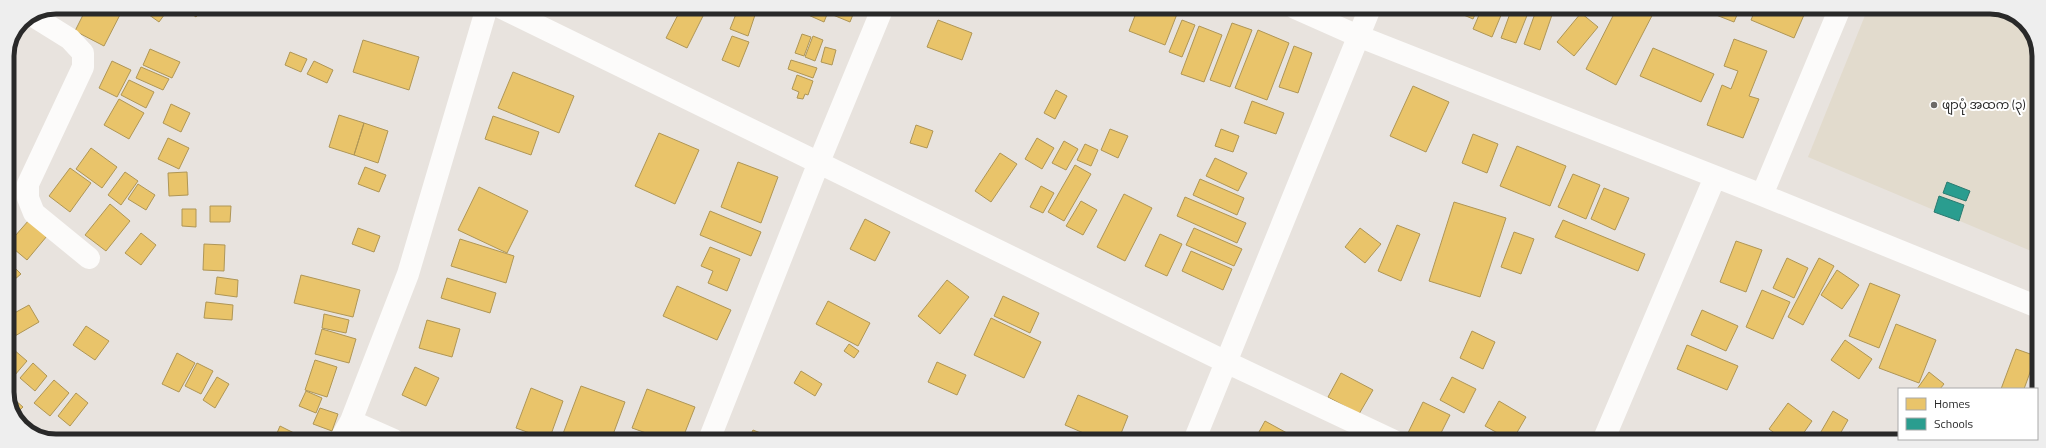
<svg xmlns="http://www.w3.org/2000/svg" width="2046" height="448" viewBox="0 0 2046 448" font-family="'Titillium Web','Noto Sans Myanmar',sans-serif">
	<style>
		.education { fill: #e2dbcd }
		.homes { fill: #e9c46a; stroke: #af9656 }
		.schools { fill: #2a9d8f; stroke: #2a7a70 }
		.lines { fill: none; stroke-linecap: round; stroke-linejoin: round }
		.street { stroke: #fcfbfa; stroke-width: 22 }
		.poi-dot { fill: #6c6a68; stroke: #fff; stroke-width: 1.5 }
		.labels { text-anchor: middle; stroke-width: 4; stroke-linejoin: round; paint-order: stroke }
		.poi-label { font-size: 12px; fill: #292929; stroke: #fff; text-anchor: start }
		.rim { fill: none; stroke: #292929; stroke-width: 5 }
	</style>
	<rect width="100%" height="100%" fill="#e8e3de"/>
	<path class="education" d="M1868,8h132l27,16 12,29 -1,201 -230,-97z"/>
	<path class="homes" d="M87,7h37l-20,39 -29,-15z
		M138,7h32l-11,15z
		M182,7h21l-7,10z
		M585,7h16l-3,6z
		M682,7h19l5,3 -19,38 -21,-10z
		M750,7h14l-2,6 -13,-4z
		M788,7h18l-3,7z
		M809,7h21l-6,15 -18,-8z
		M837,7h7l10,5 -4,10 -17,-7z
		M1086,8h17l-1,5z
		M1138,8h23l16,6 -12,31 -36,-14z
		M1461,8h17l-5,11 -14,-6z
		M1482,8h22l-12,29 -19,-8z
		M1512,8h18l-14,35 -15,-5z
		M1537,8l17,1 -14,41 -16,-6z
		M1617,8h39l-40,77 -30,-16z
		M1713,8h27l-6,14 -23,-9z
		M1756,8h51l-13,30 -43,-18z
		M738,9l17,6 -7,21 -18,-7z
		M1581,13l17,14 -24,29 -17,-14z
		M938,20l34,13 -10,27 -35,-13z
		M1182,20l13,5 -13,32 -13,-5z
		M1232,23l20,7 -22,57 -20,-7z
		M1199,26l23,9 -18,47 -23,-8z
		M1258,30l31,13 -22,57 -32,-12z
		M802,34l9,3 -7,19 -9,-3z
		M732,36l17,6 -10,25 -17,-7z
		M813,36l10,4 -8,21 -10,-4z
		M1734,39l33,12 -18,45 10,3 -16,39 -36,-13 15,-40 9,4 7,-18 -14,-5z
		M363,40l56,17 -10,33 -56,-18z
		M1294,46l18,7 -14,40 -19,-6z
		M825,47l11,3 -4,15 -11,-3z
		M1653,48l61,26 -13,28 -61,-26z
		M150,49l30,13 -8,16 -29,-13z
		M290,52l17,7 -6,13 -16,-7z
		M791,60l26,8 -4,10 -25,-9z
		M112,61l19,9 -14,27 -18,-9z
		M314,61l19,9 -6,13 -20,-9z
		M141,67l28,12 -6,11 -27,-12z
		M513,72l61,24 -15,37 -61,-25z
		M797,75l16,6 -5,14 -3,-1 -2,5 -6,-1 2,-6 -7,-3z
		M129,80l25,12 -8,16 -25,-13z
		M1413,86l36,16 -23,50 -36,-16z
		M1056,90l11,6 -12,23 -11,-6z
		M119,99l25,14 -15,26 -25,-14z
		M1252,101l32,12 -8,21 -32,-11z
		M171,104l19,9 -9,19 -18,-9z
		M339,115l25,8 -10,32 -25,-8z
		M493,116l46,16 -8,23 -46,-16z
		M364,123l24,8 -10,32 -24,-8z
		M916,125l17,6 -6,17 -17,-5z
		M1110,129l18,7 -10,22 -17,-8z
		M1221,129l18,7 -6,16 -18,-6z
		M659,133l40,17 -24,54 -40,-18z
		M1473,134l25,10 -11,29 -25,-10z
		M168,138l21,10 -10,21 -21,-10z
		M1037,138l17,10 -12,21 -17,-10z
		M1064,141l14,8 -12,21 -14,-7z
		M1085,144l13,6 -7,16 -14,-6z
		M1517,146l49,20 -16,40 -50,-20z
		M91,148l26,19 -15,21 -26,-19z
		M1000,153l17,11 -26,38 -16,-11z
		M1215,158l32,15 -9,18 -32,-15z
		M738,162l40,15 -17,46 -40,-16z
		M1075,165l16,9 -27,47 -16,-9z
		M365,167l21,8 -7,17 -21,-8z
		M70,168l21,15 -21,29 -21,-16z
		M125,172l13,9 -17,24 -13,-10z
		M187,172l1,23 -19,1 -1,-23z
		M1573,174l27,11 -14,34 -28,-12z
		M1200,179l44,19 -7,17 -44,-20z
		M138,184l17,11 -9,15 -18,-11z
		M1041,186l13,7 -11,20 -13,-6z
		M479,187l49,24 -21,42 -49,-23z
		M1604,188l25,10 -14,32 -24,-11z
		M1124,194l28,14 -27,53 -28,-14z
		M1185,197l61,26 -9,20 -60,-27z
		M1081,201l16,9 -14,25 -17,-9z
		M1454,202l52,16 -26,79 -51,-16z
		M110,204l20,17 -24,30 -21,-16z
		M210,206h21l-1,16h-20z
		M182,209h14v18l-14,-1z
		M710,211l51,21 -10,24 -51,-21z
		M865,219l25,13 -15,29 -25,-12z
		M29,220l18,16 -20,24 -19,-16z
		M1563,220l82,34 -7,17 -83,-34z
		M1397,225l23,9 -19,47 -23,-10z
		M358,228l22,8 -6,16 -22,-8z
		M1194,228l48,21 -8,17 -48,-21z
		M1360,228l21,16 -16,19 -20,-16z
		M1514,232l20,7 -13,35 -20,-7z
		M141,233l15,12 -15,20 -16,-12z
		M1160,234l22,10 -15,32 -22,-10z
		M460,239l54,17 -8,27 -55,-17z
		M1736,241l26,9 -16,42 -26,-10z
		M204,244l21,1 -1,26 -21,-1z
		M710,247l30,12 -13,32 -19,-8 5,-12 -12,-5z
		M1191,251l41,18 -9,21 -41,-19z
		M1787,258l21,10 -14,30 -21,-10z
		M1819,258l15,8 -31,59 -15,-8z
		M7,260l14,14 -13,11 -1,-1z
		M1837,270l22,15 -17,24 -21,-14z
		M301,275l59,15 -7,27 -59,-14z
		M217,277l21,3 -1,17 -22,-3z
		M447,278l49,15 -6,20 -49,-15z
		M947,280l22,17 -29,37 -22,-18z
		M1870,283l30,12 -21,53 -30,-12z
		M677,286l54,24 -14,30 -54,-24z
		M1762,290l28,12 -17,37 -27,-12z
		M1003,296l36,17 -9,20 -36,-17z
		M828,301l42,22 -12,23 -42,-22z
		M206,302l27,3 -1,15 -28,-2z
		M29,305l10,17 -31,18 -1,-23z
		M1702,310l36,16 -12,25 -35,-16z
		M324,314l25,6 -3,13 -24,-5z
		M991,318l50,24 -17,36 -50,-23z
		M427,320l33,9 -8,28 -33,-9z
		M1896,324l40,16 -17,43 -40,-15z
		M86,326l23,15 -14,19 -22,-15z
		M322,329l34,10 -7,24 -34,-9z
		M1472,331l23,11 -12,27 -23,-11z
		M1845,340l27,19 -13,20 -28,-19z
		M849,344l10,7 -5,7 -10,-7z
		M1687,345l51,21 -11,24 -50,-21z
		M13,349l14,12 -13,15 -7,-6v-14z
		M2016,349l20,7 -12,33h-23z
		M177,353l18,10 -16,29 -17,-8z
		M315,360l22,7 -10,30 -22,-7z
		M937,362l29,13 -9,20 -29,-13z
		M33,363l14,13 -12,15 -15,-13z
		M197,363l16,8 -12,23 -16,-8z
		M415,367l24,11 -13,28 -24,-11z
		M801,371l21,13 -7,12 -21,-13z
		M1929,372l15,12 -4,5h-23z
		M1341,373l32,17 -14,24 -31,-17z
		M217,377l12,7 -14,24 -12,-8z
		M1452,377l24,12 -12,24 -24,-13z
		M54,380l15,13 -19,23 -16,-13z
		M581,386l44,16 -14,38h-45l-5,-1z
		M531,388l32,13 -14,39 -33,-12z
		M647,389l48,18 -13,33h-16l-34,-12z
		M306,391l16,7 -6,15 -17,-7z
		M7,393l16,14 -8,8 -8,-17z
		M76,393l12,10 -18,23 -12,-10z
		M1078,395l50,21 -10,25h-16l-37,-16z
		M1499,401l27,16 -14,24 -27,-15z
		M1423,402l27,13 -13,26h-19l-11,-6z
		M1788,403l24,18 -14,20h-13l-16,-12z
		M320,408l18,6 -6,17 -19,-7z
		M1833,411l15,9 -12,21h-12l-6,-4z
		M20,417l14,12 -2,3 -13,-8 -2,-4z
		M1265,421l31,17 -2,3h-40z
		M280,426l24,12 -1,2h-29z
		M753,430l25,10h-30z
		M1849,432l12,9h-18z
		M126,434l9,6h-13z"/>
	<path class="schools" d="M1901,8h22l-3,7z
		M1947,182l23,9 -4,10 -23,-8z
		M1939,196l25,9 -5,16 -25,-9z"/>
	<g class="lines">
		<path class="street" d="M500,7l726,355 168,79
			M1295,8l63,28 404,159 276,112
			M33,16l37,23 13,14v14l-55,117v14l6,15 55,45
			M1762,195l78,-187
			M351,421l43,19
			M340,440l11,-19 57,-147 79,-267
			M709,440l110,-278 64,-155
			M1194,441l176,-433
			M1603,441l112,-264"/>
	</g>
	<circle class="poi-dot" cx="1934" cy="105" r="4"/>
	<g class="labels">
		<g class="poi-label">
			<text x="1942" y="109">ဖျာပုံ အထက (၃)</text>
		</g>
	</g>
	<path d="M0 0H2046V448H0ZM56 14H1990A42 42 0 0 1 2032 56V392A42 42 0 0 1 1990 434H56A42 42 0 0 1 14 392V56A42 42 0 0 1 56 14Z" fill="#eee" fill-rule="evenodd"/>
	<path class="rim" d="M56 14H1990A42 42 0 0 1 2032 56V392A42 42 0 0 1 1990 434H56A42 42 0 0 1 14 392V56A42 42 0 0 1 56 14Z"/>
	<rect x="1898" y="388" width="140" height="52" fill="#ffffff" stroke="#a9a9a9"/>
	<rect x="1906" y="398" width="20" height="12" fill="#e9c46a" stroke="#a9a9a9"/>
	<text x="1934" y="408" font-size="12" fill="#292929">Homes</text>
	<rect x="1906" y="418" width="20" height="12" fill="#2a9d8f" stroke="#a9a9a9"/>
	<text x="1934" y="428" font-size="12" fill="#292929">Schools</text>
</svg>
